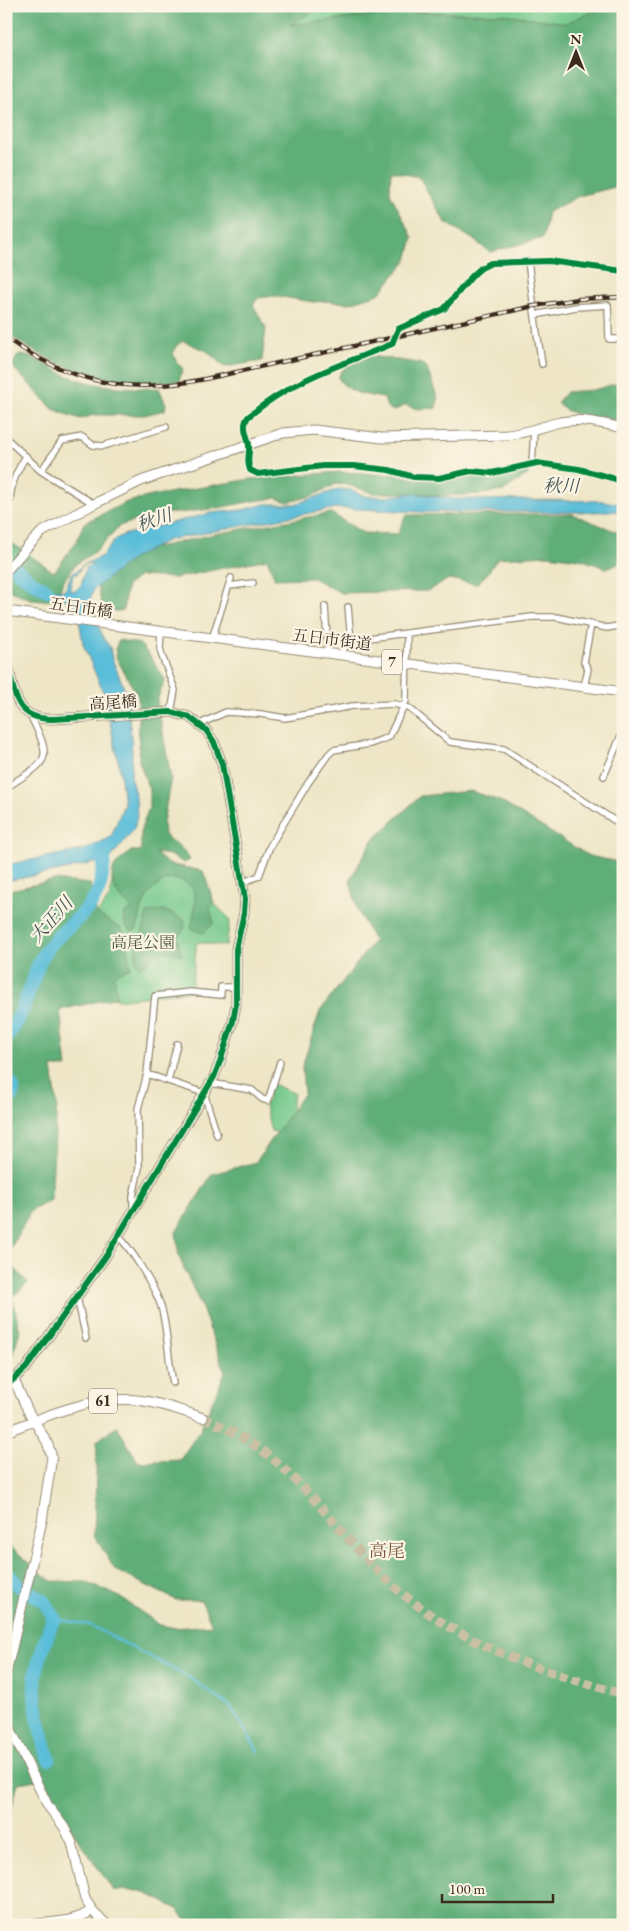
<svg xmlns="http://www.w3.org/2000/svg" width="629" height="1931" viewBox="0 0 629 1931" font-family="'EB Garamond','Noto Serif JP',serif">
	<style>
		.green { fill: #74c98d; stroke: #587a56 }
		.forest { fill: #5fad78; stroke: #4d6c4b }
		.water { fill: #5abdd9; stroke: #4a747c; fill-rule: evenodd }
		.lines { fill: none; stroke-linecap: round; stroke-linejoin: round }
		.stream { stroke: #5abdd9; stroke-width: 2.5 }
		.river { stroke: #5abdd9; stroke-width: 14 }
		.primary-tunnel { stroke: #cac0a4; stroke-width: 9; stroke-dasharray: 9 4.5; stroke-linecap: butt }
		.street-casing { stroke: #948872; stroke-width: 8 }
		.secondary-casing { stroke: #948872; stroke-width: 11 }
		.primary-casing { stroke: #948872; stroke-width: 11 }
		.street { stroke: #fff; stroke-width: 5.5 }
		.secondary { stroke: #fff; stroke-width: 9 }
		.primary { stroke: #fff; stroke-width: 9 }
		.rail-casing { stroke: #3b2a1e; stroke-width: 4.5 }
		.rail { stroke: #fcf5e5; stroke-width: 2.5; stroke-dasharray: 8; stroke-linecap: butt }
		.cycleway-casing { stroke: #fcf5e5; stroke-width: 9 }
		.cycleway { stroke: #00873e; stroke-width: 6 }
		.labels { text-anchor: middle; stroke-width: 4.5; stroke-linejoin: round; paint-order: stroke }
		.shield { fill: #fcf5e5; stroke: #75675a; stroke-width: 1 }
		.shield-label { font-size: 15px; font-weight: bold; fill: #3b2a1e }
		.street-label { font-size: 16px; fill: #3b2a1e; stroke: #fcf5e5 }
		.park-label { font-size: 16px; fill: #4c5a3f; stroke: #fcf5e5 }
		.water-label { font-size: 18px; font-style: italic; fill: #445656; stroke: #fcf5e5 }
		.neighbourhood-label { font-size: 18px; fill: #7a5a3d; stroke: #fcf5e5 }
	</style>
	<rect width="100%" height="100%" fill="#fcf5e5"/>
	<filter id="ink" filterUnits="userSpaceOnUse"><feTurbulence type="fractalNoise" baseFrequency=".02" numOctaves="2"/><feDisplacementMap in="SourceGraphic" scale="10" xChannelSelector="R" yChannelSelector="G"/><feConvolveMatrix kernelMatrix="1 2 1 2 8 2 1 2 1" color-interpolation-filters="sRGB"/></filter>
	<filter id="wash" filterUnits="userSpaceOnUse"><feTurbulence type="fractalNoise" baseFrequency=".0096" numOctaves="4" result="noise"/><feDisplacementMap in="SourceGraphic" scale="20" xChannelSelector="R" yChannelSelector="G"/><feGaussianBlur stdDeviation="1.12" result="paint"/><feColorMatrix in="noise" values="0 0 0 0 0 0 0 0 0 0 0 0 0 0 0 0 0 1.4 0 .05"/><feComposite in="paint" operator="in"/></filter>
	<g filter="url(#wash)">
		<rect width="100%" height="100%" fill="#eee6c6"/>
		<path class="green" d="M322,6h285l-41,17 -63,-9 -94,-2 -121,13z
			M131,851l23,1 14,12 35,7 11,32 16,16 -4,27 -29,-4 -6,49 -73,9 -42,-25 21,-61 13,-17 4,-30z
			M272,1084l22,9 -6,32 -10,7 -7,-1 -6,-25z"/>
		<path class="forest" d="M6,6h316l-32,19 119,-13 94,2 63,9 41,-17h16v179l-44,11 -31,16 -5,26 -53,14 -19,-14 -26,-16 -26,-45 -28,-6 -1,22 23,45 -6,22 -28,34 -29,9 -28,-2 -8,1 -39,-6 -17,2 -5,7 13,23 -4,33 -38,6 -17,-16 -24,-10 -7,5 -3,7 3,8 7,8 -4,12c-71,5 -115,-8 -173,-48z
			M19,355c16,0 34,15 49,21 30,11 60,13 91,12l7,16 -1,6 -21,5h-50l-13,4 -10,-3 -18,-7 -42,-44z
			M370,356l49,7 7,3 12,33 -2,9 -19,1 -11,-4 -13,6 -6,-4 -3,-9c-17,-3 -38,-4 -46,-21l6,-9z
			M614,384l9,1v38c-16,-4 -56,-6 -66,-20l9,-11 27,-2z
			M528,468v6l-25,17 -23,3 -36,2 -33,-3h-37l-26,-8 -12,-1 -24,12 -24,6 -13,-4 -27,4 -30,6 -38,5h-21l-40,13 -23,25 -20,13 -12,16 -9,21 -24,-2 -25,-10v-50l48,33 22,-30 8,-19 43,-21 29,-7 95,-16 88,-7 59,3 22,5h35l29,-5h19z
			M331,513l32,20 35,1 8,-19 166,-1 43,17 8,1v30l-17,6 -26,-9 -32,-4 -50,3 -11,16 -11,10 -27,-5 -22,12 -86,2 -28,-15 -38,1 -8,-20 -92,19 -35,-2 -13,9 -4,26h-8l-13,-5 -5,-22 39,-32 79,-18z
			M119,640l21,4 10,12 15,24 -8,20 14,78 -8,45 1,12 21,17 5,8 -6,3 -14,-8 -15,-2 13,11 35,7 11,32 -4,6 4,14 -10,10 -13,-4c2,-10 5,-24 4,-34 -2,-11 -17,-19 -28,-15 -6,2 -17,12 -20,17 -7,10 -6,23 -11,33l-5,1 -6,-6 -1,-11 8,-5c-11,-10 -25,-24 -18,-41 2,-6 12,-12 17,-17h10v-22l8,-21v-18l-10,-29 -1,-64 -21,-38 -2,-10z
			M471,791l29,10 89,55 34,7v1062h-434l-11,-16 -36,-18 -29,-1 -56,-82 -14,-29 -25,4 -8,33 -4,2v-275l45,38 34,1 33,14 42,29 16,3 36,-3 -11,-25h-25l-61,-30 -21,-35 3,-94 20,-15 21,36 42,-2 20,-30 25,-58 -23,-64 -23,-51 -3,-25 36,-58 44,-12 48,-69 -2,-26 18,-56 54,-70 -17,-32 -7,-29 22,-39 48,-45z
			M55,880l35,4 7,30 25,15 9,38 -17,8 3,22 -57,13 7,57h-15l5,38 -6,95 -20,11 -25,46v-366z
			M164,910l21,10 -1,10 -7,7 5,18 -14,-4 -13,3 -7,9 -8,4 -4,-7 -1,-19 7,-6 5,-22z
			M6,1259l22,24 -16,14 8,34 -14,44z"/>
		<path class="water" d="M339,489l12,1 14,6 22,1 26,-4 41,6 148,2 21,3v7l-36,1h-165l-86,-4 -168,32 -36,19 -38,30 -5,13 15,37 6,8 2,12 16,38 4,55 -1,27 5,19 1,18 -3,13 -24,30 -46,11 -58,11v-16l81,-16 24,-12 13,-33 -4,-34 -16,-76 -21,-50 -6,-37 -10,-7 -28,-9 -8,-10 30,10 4,-2 7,-16 5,-2 5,-6 20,-9 14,-17 7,-4 88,-22 32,-3 22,-6h31zM90,563l3,2 -7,2 -5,18 -6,6 -5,-1 3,-15 4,-1 6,-9z"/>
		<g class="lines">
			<path class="stream" d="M55,1619l35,6 100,53 41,29 27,44"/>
			<path class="river" d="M6,561l25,20 16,9
				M6,1038c18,-23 23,-51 34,-77 13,-29 46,-41 58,-70 5,-12 5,-26 7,-38
				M6,1076l7,12 -1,8 -6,2
				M6,1572l12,13 26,16 11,18 -4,5c-5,17 -12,33 -15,50 -5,24 6,61 13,85"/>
		</g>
	</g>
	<g filter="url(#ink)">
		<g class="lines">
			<path class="primary-tunnel" d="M203,1418c29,12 57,28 80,50 41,38 72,84 114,121 64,56 146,83 226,105"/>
			<g class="street-casing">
				<path id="street" d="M528,261l9,72 5,31
					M623,271l-74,-10 -58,2 -10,5 -8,7 -29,34 -46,20 -6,15c-53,22 -99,35 -144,73 -7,9 0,19 1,28 1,9 -3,16 1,25l8,4 65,-8h31l35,4 25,7 25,1 32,-7 21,2 45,-10 42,6 44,12
					M535,315l41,-8 32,-2 1,34h14
					M6,438l35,33 53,33
					M532,464l2,-34
					M41,471l21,-30 20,-4 11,8 10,1 63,-19
					M10,500c1,-17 7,-29 16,-44
					M229,586l24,-3
					M325,606l3,48
					M348,607l3,33
					M161,632l-1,16 2,8 13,34 -4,22
					M212,639l19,-61
					M340,655l8,-13 5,-2 179,-23h24l51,11 16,-3
					M584,687l4,-18 -4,-7 7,-38
					M200,724l26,-12 35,2 24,4 68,-12 42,-2 14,4 41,34 54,7 119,77
					M604,776l19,-45
					M6,788c41,-28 49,-24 24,-73
					M243,882l16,-6 11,-30 38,-63 20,-28 5,-5 37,-6 19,-7 17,-36 1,-67
					M147,1074l57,19 13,42
					M168,1081l9,-37
					M210,1083l42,7 10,9 6,2 12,-39
					M133,1210v-14l6,-28 -1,-59 9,-35 8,-78 35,-4 31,3v-8h15
					M118,1236c13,12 40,56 44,74 6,24 6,49 11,73
					M77,1297l9,41"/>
			</g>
			<g class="secondary-casing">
				<path id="secondary" d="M6,571l22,-25 14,-14 52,-28 47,-23 142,-48 31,-3 68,8 124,-3c19,-1 36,-9 54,-13 21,-4 42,1 63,6
					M6,658c9,29 5,62 47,61l118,-7 18,5 17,13 8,12 8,22 23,135 -1,14 -8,36v55l-3,17 -12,38 -7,18 -108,179 -80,112 -20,18
					M6,1673l36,-152 10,-64 -5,-15 -19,-31 -14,-31
					M6,1709l5,21 37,76 16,21 8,16 13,56 7,11 15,15
					M23,1925c22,-3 52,-1 69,-15"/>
			</g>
			<g class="primary-casing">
				<path id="primary" d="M6,611l617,81
					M6,1432c44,-18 90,-38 138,-31 20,3 39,10 59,17"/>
			</g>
			<use href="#street" class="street"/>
			<use href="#secondary" class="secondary"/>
			<use href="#primary" class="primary"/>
			<g class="rail-casing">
				<path id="rail" d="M6,338c65,45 121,57 199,41l329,-73 45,-7 44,-2"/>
			</g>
			<use href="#rail" class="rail"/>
			<g class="cycleway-casing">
				<path id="cycleway" d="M623,271l-74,-10 -58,2 -10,5 -8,7 -29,34 -46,20 -6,15c-53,22 -99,35 -144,73 -7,9 0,19 1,28 1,9 -3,16 1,25l8,4 65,-8h31l35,4 25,7 25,1 32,-7 21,2 45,-10 42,6 44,12
					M6,658c9,29 5,62 47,61l118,-7 18,5 17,13 8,12 8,22 23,135 -1,14 -8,36v55l-3,17 -12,38 -7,18 -108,179 -80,112 -20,18"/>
			</g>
			<use href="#cycleway" class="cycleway"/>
		</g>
	</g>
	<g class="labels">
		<g class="shield">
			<rect x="382" y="649.5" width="20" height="25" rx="4"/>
			<rect x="89" y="1388.5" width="28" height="25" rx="4"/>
		</g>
		<g class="shield-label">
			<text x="392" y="667">7</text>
			<text x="103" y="1406">61</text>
		</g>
		<g class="street-label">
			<text transform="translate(81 607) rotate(8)" y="6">五日市橋</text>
			<text transform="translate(332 639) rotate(7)" y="6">五日市街道</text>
			<text transform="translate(113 702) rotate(-4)" y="6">高尾橋</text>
		</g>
		<g class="park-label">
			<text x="143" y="948">高尾公園</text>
		</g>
		<g class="water-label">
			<text transform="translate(561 486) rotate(1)" y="6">秋川</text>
			<text transform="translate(154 520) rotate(-19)" y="6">秋川</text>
			<text transform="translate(51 920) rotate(-48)" y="6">大正川</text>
		</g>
		<g class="neighbourhood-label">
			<text x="387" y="1557">高尾</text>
		</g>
	</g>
	<rect width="629" height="1931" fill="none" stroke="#fcf5e5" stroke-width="25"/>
	<g transform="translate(576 52)" stroke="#fcf5e5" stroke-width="4" paint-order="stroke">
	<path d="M0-4L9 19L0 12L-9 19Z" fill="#3b2a1e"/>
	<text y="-8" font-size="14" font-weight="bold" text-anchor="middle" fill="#3b2a1e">N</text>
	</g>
	<path d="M442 1894v8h111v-8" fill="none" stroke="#3b2a1e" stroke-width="2.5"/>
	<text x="449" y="1894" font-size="15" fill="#3b2a1e" stroke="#fcf5e5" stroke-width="4" paint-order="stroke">100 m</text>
</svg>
